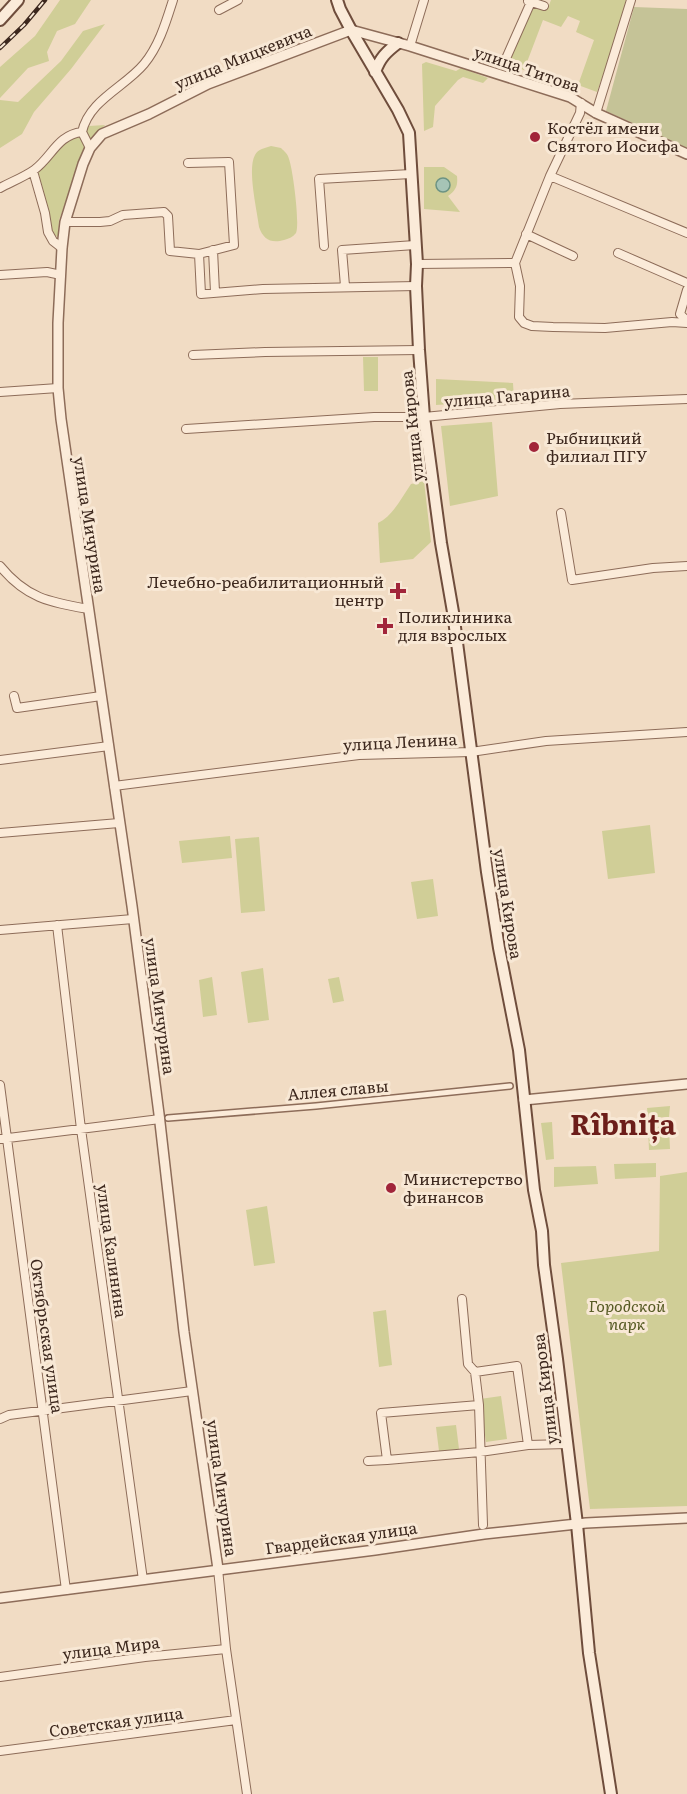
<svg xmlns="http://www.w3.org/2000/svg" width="687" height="1794" viewBox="0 0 687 1794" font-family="Literata,serif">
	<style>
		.green { fill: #d0ce97 }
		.cemetery { fill: #c5c397 }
		.water { fill: #a6c4b6; stroke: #6c9383; stroke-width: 1.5 }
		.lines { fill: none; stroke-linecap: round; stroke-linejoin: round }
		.pedestrian-casing { stroke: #8d6c59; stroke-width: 8 }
		.minor-casing { stroke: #8d6c59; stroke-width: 10 }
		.tertiary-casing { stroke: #8d6c59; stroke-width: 12 }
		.secondary-casing { stroke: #6f4d3c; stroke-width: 14 }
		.pedestrian { stroke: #fbebd9; stroke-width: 5 }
		.minor { stroke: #fbebd9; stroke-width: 8 }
		.tertiary { stroke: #fbebd9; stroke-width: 9 }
		.secondary { stroke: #fbebd9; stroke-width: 10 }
		.rail-casing { stroke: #3d281e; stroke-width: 4.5 }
		.rail { stroke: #f8e8d5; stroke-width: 2; stroke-dasharray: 7; stroke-linecap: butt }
		.poi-dot { fill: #a1253a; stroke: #f8e8d5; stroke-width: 2 }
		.labels { text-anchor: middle; stroke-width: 6; stroke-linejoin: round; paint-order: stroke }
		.street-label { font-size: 16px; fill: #3d281e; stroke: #f8e8d5 }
		.poi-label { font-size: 16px; fill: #3d281e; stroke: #f8e8d5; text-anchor: start }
		.park-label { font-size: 16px; font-style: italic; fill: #565a23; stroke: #f8e8d5 }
		.town-label { font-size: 28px; font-weight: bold; fill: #6c1e1a; stroke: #f8e8d5 }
	</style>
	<rect width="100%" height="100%" fill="#f1dcc4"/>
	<path class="green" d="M60,0h31l-16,24 -18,7 -10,21 2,9 -21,7 -28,30v-31l35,-31z
		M551,0h75l-9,35 -20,57 -19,-7 16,-45 -18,-8 4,-11 -12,-5 -7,11 -18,-7 -19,50 -20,-7 27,-61 17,6z
		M105,24l-34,45 -37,43 -12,22 -22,14v-48l18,2 43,-41 22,-30z
		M426,62l30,9 5,-3 27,10 -5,5 -20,-6 -5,3 -23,26 -2,21 -9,4 -2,-67z
		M105,125l-14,15 -4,-4 -1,-6 3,-4z
		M80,136l6,10 -27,74 -1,17 -4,-2 -5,-5 -11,-61 27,-31z
		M271,146l10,2c3,3 7,6 8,11 4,11 11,65 7,74 -3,4 -8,6 -12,7 -13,4 -21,-1 -25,-13 -2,-17 -12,-58 -4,-72 3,-6 10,-7 16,-9z
		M424,167h20l13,9c1,10 -1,14 -9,20l12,16 -36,-3z
		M363,357h15v34h-14z
		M436,379l77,4 1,17 -78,5z
		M492,422l6,74 -48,10 -9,-80z
		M424,481l7,61 -18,17 -33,4 -2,-40c15,-7 24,-26 33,-39z
		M650,825l5,48 -47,6 -6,-48z
		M230,836l2,22 -50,5 -3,-22z
		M259,837l6,74 -24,2 -6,-74z
		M433,879l5,37 -21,3 -6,-37z
		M263,968l6,52 -21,3 -7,-51z
		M212,977l5,38 -14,2 -4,-37z
		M339,977l5,24 -11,2 -5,-24z
		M670,1106l-1,11 -21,1 -1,-10z
		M552,1122l2,37 -8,1 -5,-37z
		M648,1127h21l1,22 -21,1z
		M656,1163v14l-41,2 -1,-15z
		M596,1166l2,18 -44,3v-20z
		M687,1172v334l-97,3 -29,-246 98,-12 1,-75z
		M267,1206l8,57 -21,3 -8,-56z
		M386,1310l6,55 -13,2 -6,-55z
		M501,1396l6,43 -21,3 -6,-43z
		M456,1425l3,24 -20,2 -3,-24z"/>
	<path class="cemetery" d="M634,7l53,2v139l-81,-37z"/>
	<path class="water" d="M436 185a7 7 0 1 1 14 0a7 7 0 1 1-14 0Z"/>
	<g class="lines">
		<g class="pedestrian-casing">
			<path id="pedestrian" d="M168,1118l148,-12 194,-20"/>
		</g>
		<g class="minor-casing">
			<path id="minor" d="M528,1l16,5
				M219,10l19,-10
				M410,46l14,-46
				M504,63l27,-61
				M581,103l-1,10 -30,63 -35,87 5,23 -1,31 5,6 8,3 21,1 52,1 67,-6 15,1
				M596,113l35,-113
				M82,132c7,-32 43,-45 62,-68 15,-18 22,-42 29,-64
				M188,163l41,-1 5,83 -35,9 2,40 62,-5 153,-3
				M33,171l12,42 3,19 5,9 9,7
				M550,176l137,57
				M0,188c11,-6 24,-11 34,-18 18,-13 23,-35 48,-38l8,16
				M65,222h35l10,-1 13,-6 41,-3 4,4 2,35 29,3
				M526,234l47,22
				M324,246l-5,-67 92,-5
				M213,250l2,42
				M618,253l69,30
				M417,264l98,-1
				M0,275l47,-3 14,3
				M345,286l-3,-36 73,-5
				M687,290l-7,24 7,7
				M193,355l72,-3 154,-2
				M0,392l58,-4
				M186,429l188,-12h50l136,-13 127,-5
				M561,513l11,67 81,-12 34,-2
				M0,566c26,32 49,36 88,43
				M14,696l3,12 84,-12
				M0,760l109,-14
				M114,786l245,-31 112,-3 75,-11 141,-9
				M0,833l119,-10
				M57,925l24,204 62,451
				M0,930l133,-11
				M0,1085l66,505
				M0,1139l160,-20
				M462,1299l6,65 7,8 42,-6 11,79
				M475,1372l4,33 4,120
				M0,1419l9,-4 183,-24
				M387,1460l-6,-47 98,-8
				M368,1461l19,-1 93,-8 48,-7 39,-1
				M218,1569l8,80 21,145
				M0,1677l145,-20 81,-8
				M0,1751l236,-31"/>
		</g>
		<g class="tertiary-casing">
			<path id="tertiary" d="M524,1100l163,-16
				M218,1569l-34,-237 -25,-218 -27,-208 -71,-487 -3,-31v-65l4,-75 3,-26 18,-58 7,-16 12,-14 47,-20 59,-30 143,-54 59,16 160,51 26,16 91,41
				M0,1598l375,-48 109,-16 102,-11 101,-5"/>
		</g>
		<g class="secondary-casing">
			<path id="secondary" d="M337,0l3,9 11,21 47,80 11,23 8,131 -1,22 3,64 5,67 17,126 12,69 34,260 12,76 20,102 15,140 8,41 2,34 13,94 20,165 12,129 22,141
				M0,20l18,-20
				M375,72c5,-14 11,-20 23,-29"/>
		</g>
		<use href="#pedestrian" class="pedestrian"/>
		<use href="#minor" class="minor"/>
		<use href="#tertiary" class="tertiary"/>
		<use href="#secondary" class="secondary"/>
		<g class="rail-casing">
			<path id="rail" d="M0,48l24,-23 21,-25"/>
		</g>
		<use href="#rail" class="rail"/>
	</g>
	<g class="poi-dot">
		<circle cx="535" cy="137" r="6"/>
		<circle cx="534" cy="447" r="6"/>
		<path d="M395 582h6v6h6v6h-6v6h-6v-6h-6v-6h6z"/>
		<path d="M382 617h6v6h6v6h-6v6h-6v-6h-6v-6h6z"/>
		<circle cx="391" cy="1188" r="6"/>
	</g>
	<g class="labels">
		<g class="street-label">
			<text transform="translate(243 57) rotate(-22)" y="6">улица Мицкевича</text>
			<text transform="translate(527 69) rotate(19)" y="6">улица Титова</text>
			<text transform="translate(507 396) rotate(-5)" y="6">улица Гагарина</text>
			<text transform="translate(412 426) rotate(-96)" y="6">улица Кирова</text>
			<text transform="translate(90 525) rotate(81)" y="6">улица Мичурина</text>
			<text transform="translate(400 742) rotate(-3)" y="6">улица Ленина</text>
			<text transform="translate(508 904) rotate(81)" y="6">улица Кирова</text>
			<text transform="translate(160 1006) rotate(82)" y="6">улица Мичурина</text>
			<text transform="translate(338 1090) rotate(-5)" y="6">Аллея славы</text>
			<text transform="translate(112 1251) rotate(82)" y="6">улица Калинина</text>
			<text transform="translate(47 1336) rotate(82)" y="6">Октябрьская улица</text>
			<text transform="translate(545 1389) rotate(-97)" y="6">улица Кирова</text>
			<text transform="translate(222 1488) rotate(82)" y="6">улица Мичурина</text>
			<text transform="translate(341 1538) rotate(-8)" y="6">Гвардейская улица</text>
			<text transform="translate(111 1648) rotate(-7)" y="6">улица Мира</text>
			<text transform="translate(116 1722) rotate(-8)" y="6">Советская улица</text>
		</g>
		<g class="poi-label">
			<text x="547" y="134">Костёл имени<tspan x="547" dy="18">Святого Иосифа</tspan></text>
			<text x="546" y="444">Рыбницкий<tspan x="546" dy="18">филиал ПГУ</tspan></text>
			<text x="384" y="588" text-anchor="end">Лечебно-реабилитационный<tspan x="384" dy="18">центр</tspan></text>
			<text x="398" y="623">Поликлиника<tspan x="398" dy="18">для взрослых</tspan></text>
			<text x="403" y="1185">Министерство<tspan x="403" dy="18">финансов</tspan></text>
		</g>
		<g class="park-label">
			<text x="627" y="1312">Городской<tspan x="627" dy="18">парк</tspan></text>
		</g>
		<g class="town-label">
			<text x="623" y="1135">Rîbnița</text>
		</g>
	</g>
</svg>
